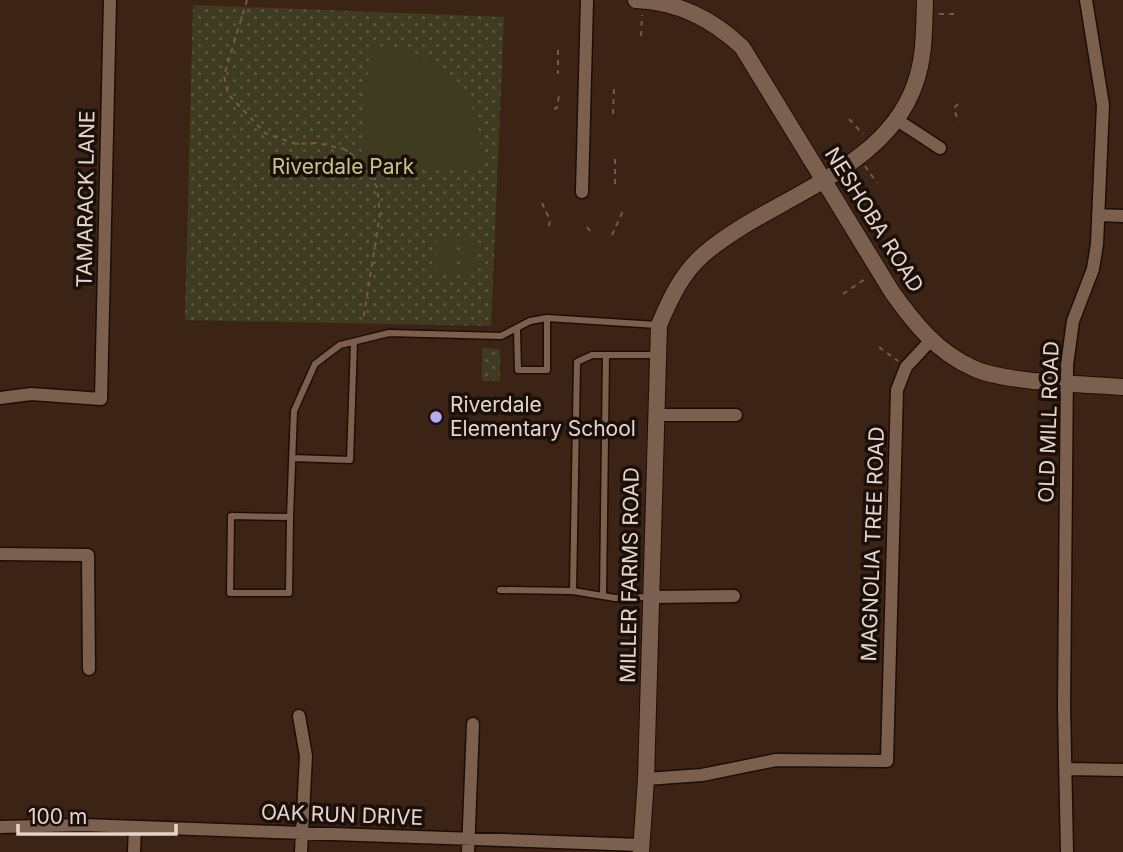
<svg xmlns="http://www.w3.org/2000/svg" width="1123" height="852" viewBox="0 0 1123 852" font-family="Inter,sans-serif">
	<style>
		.green { fill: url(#green-dots) }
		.pitch { fill: #3f3b20 }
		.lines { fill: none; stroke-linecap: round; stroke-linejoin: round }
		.service-casing { stroke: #220c01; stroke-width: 9 }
		.minor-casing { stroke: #220c01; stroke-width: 15 }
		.tertiary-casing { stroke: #220c01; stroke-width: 18 }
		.path { stroke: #705b4e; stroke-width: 2; stroke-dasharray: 5 5; stroke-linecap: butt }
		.service { stroke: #7c604f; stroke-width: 6 }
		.minor { stroke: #7c604f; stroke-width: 12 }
		.tertiary { stroke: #7c604f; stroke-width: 16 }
		.poi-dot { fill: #b7abf7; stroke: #1b1009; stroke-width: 2.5 }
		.labels { text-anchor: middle; stroke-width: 7; stroke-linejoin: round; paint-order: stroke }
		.park-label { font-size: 21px; fill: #cbc286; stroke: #1b1009 }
		.street-label { font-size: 21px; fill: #e4d4cb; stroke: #1b1009 }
		.poi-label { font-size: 21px; fill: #e4d4cb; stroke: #1b1009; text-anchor: start }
	</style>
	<defs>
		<pattern id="green-dots" width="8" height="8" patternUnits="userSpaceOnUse" patternTransform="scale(1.75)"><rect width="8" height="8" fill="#3f3b20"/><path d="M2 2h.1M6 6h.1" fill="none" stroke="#5b563f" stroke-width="1.8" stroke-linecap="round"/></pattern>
	</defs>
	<rect width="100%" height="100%" fill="#3b2415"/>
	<path class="green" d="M193,5l311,12 -13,309 -306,-6z
		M482,348l18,1v32h-18z"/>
	<path class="pitch" d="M370,46c9,1 19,0 28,2 26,5 63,35 74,60 8,17 9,40 9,59l-114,-3 -6,-7z
		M437,238h17v37h-17z
		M461,238h17v37h-17z"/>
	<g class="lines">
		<g class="service-casing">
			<path id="service" d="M517,330l1,40h29v-52
				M292,458l58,2 4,-118
				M290,517l-1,76h-59l1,-77 59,1 4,-106 21,-47 25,-19 49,-12 112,3 29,-15 17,-3 110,7
				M500,590l73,1
				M603,596l3,-241
				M648,597l-33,1 -42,-7 4,-229 15,-7h64"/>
		</g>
		<g class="minor-casing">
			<path id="minor" d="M897,120l43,28
				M582,192l5,-192
				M1098,215l25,1
				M0,398l31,-4 70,5 9,-399
				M655,415h81
				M0,554l88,1 1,114
				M650,597l84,-1
				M299,716l7,40 -5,96
				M1067,769l56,1
				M646,779l56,-4 74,-15 111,1 10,-371 9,-23 25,-27
				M0,827l83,-2 558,20
				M134,852l1,-25
				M468,852l5,-128
				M1067,852l-3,-145 3,-342 6,-44 20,-52 4,-25 6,-139 -17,-105"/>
		</g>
		<g class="tertiary-casing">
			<path id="tertiary" d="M636,0c42,2 75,18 106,47l150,245c22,31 45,60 81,76 31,15 113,16 150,19
				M641,852l5,-73 13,-454c11,-26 23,-52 45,-71 65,-56 181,-82 211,-170 10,-27 9,-56 10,-84"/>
		</g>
		<path class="path" d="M247,0l-23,76 4,18 37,39 31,11 21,-1 27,6 13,9 20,29 3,27 -17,107
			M939,14h17
			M641,36l1,-21
			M558,50v24
			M958,104l-4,4 4,14
			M554,109l3,-1 2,-13
			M613,114l1,-25
			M849,119l14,15
			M865,166l12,17
			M615,184v-25l4,-1
			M542,203l8,17 -2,11
			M587,227l6,8
			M612,235l10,-22 3,1
			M843,294l25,-17
			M879,347l19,14"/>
		<use href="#service" class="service"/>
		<use href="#minor" class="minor"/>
		<use href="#tertiary" class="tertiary"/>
	</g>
	<circle class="poi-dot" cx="436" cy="417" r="7"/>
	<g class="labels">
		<g class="park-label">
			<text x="343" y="174">Riverdale Park</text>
		</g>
		<g class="street-label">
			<text transform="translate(86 199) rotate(-89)" y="7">TAMARACK LANE</text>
			<text transform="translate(874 220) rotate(58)" y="7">NESHOBA ROAD</text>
			<text transform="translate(1049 422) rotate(-88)" y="7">OLD MILL ROAD</text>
			<text transform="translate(873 544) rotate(-88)" y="7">MAGNOLIA TREE ROAD</text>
			<text transform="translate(630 575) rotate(-89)" y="7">MILLER FARMS ROAD</text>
			<text transform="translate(342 815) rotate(2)" y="7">OAK RUN DRIVE</text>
		</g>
		<g class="poi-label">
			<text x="450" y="412">Riverdale<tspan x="450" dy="24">Elementary School</tspan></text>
		</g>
	</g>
	<path d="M18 824v10h158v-10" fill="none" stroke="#e4d4cb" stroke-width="3.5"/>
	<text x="28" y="824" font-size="21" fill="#e4d4cb" stroke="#1b1009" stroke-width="5" paint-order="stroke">100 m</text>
</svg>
